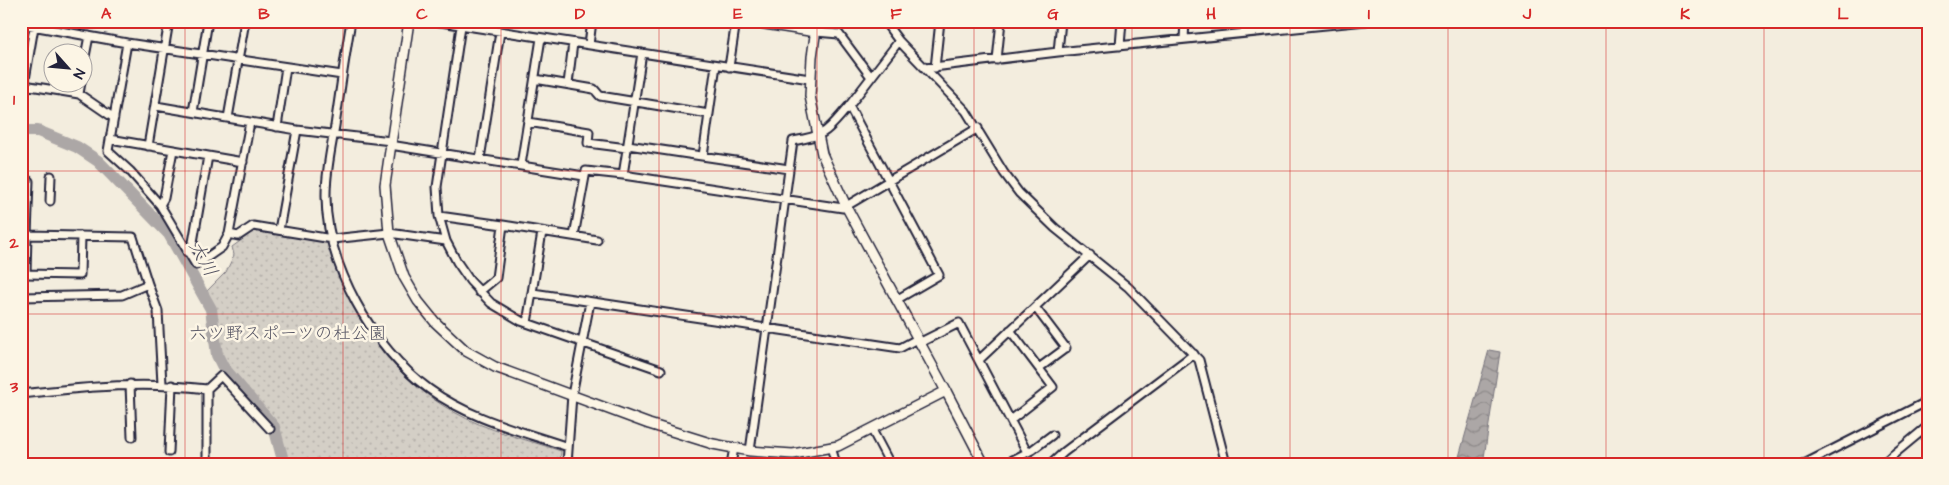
<svg xmlns="http://www.w3.org/2000/svg" width="1949" height="485" viewBox="0 0 1949 485" font-family="'Architects Daughter','Klee One',sans-serif">
	<style>
		.park { fill: url(#park-dots); stroke: #7b7880 }
		.water { fill: url(#water-waves); stroke: #75727b }
		.lines { fill: none; stroke-linecap: round; stroke-linejoin: round }
		.river { stroke: #aca7a6; stroke-width: 12 }
		.minor-casing { stroke: #22223b; stroke-width: 11 }
		.tertiary-casing { stroke: #22223b; stroke-width: 12 }
		.minor { stroke: #fcf5e5; stroke-width: 7 }
		.tertiary { stroke: #fcf5e5; stroke-width: 9 }
		.grid { fill: none; stroke: #d62828; stroke-width: 1; stroke-opacity: 0.55 }
		.labels { text-anchor: middle; stroke-width: 5; stroke-linejoin: round; paint-order: stroke }
		.park-label { font-size: 18px; fill: #575665; stroke: #fcf5e5 }
		.water-label { font-size: 19px; font-style: italic; fill: #525160; stroke: #fcf5e5 }
		.neatline { fill: none; stroke: #d62828; stroke-width: 2 }
		.grid-label { font-size: 16px; text-anchor: middle; font-weight: bold; fill: #d62828 }
	</style>
	<defs>
		<pattern id="park-dots" width="8" height="8" patternUnits="userSpaceOnUse" patternTransform="scale(1.25)"><rect width="8" height="8" fill="#d4cfc6"/><path d="M2 2h.1M6 6h.1" fill="none" stroke="#b6b1ab" stroke-width="1.8" stroke-linecap="round"/></pattern>
		<pattern id="water-waves" width="16" height="10" patternUnits="userSpaceOnUse" patternTransform="scale(1.25)"><rect width="16" height="10" fill="#aca7a6"/><path d="M0 5q4-4 8 0t8 0" fill="none" stroke="#8c8888"/></pattern>
	</defs>
	<rect width="100%" height="100%" fill="#f3edde"/>
	<filter id="ink" filterUnits="userSpaceOnUse"><feTurbulence type="fractalNoise" baseFrequency=".02" numOctaves="2"/><feDisplacementMap in="SourceGraphic" scale="10" xChannelSelector="R" yChannelSelector="G"/><feConvolveMatrix kernelMatrix="1 2 1 2 8 2 1 2 1" color-interpolation-filters="sRGB"/></filter>
	<g filter="url(#ink)">
		<path class="park" d="M254,231l75,12c20,70 60,133 125,169 33,19 72,27 107,39l-1,13h-274l-10,-38 -51,-59 -6,-13 -2,-25 -5,-21 -7,-15 21,-21 8,-17 -2,-8z"/>
		<path class="water" d="M1489,350l11,2 -17,112h-26z"/>
		<g class="lines">
			<path class="river" d="M21,131h17l39,16 21,14 71,73 42,75 6,46 6,12 51,60 10,37"/>
			<g class="minor-casing">
				<path id="minor" d="M351,21c-6,35 -11,70 -16,105 -4,23 -9,45 -9,68 -1,69 47,155 103,195 41,30 92,42 139,58
					M434,21l376,58
					M884,21l15,20 67,70 38,62 15,20 36,35 73,59 71,73 27,104
					M21,24l106,19 215,32
					M461,26l-24,161 2,29 7,25 11,21 13,19 21,22 30,18 140,49
					M816,32l23,2 32,43
					M1248,32l1,-11
					M1184,39l1,-18
					M127,43l-19,108 22,20 30,34 36,60 26,-18 7,-13 21,-112
					M589,45l3,-24
					M1120,46l2,-25
					M1058,52l3,-31
					M997,60l4,-39
					M729,67l7,-46
					M925,68l133,-16 308,-31
					M935,68l5,-47
					M82,72l7,-36
					M535,79l59,10 6,7 109,18
					M568,84l5,-41
					M24,85l55,9 35,24
					M79,94l2,-12
					M21,103l13,-76
					M156,106l141,24 94,11
					M193,112l15,-91
					M228,118l17,-97
					M528,122l61,10 -1,11 39,5
					M277,127l9,-60
					M110,139l133,23
					M390,145l194,31
					M628,145l161,24
					M148,146l21,-125
					M703,156l13,-91
					M480,159l20,-127
					M521,165l20,-127
					M623,175l19,-122
					M21,180l8,1 -2,54 106,2 15,47
					M50,201l1,-25
					M160,205l4,-7 9,-48
					M439,216l64,9
					M279,230l18,-100
					M229,234l9,2 15,-10 79,13 57,-6 57,8
					M27,235l-1,39 54,1 1,-39
					M574,236l12,-65 37,4 220,33 135,-80
					M187,252l5,-4 16,-92
					M479,292l17,-14 7,-53 94,15
					M533,293l367,55 17,-9
					M22,297l100,-2 26,-11 10,27 4,73
					M896,300l43,-25 -90,-169 50,-65
					M1035,307l31,41 -27,20
					M527,323l15,-91
					M1010,330l43,57 -42,33
					M919,343l40,-20 68,129
					M979,360l111,-105
					M130,384l2,53
					M207,389l14,-13 49,53
					M21,394c67,-7 119,-13 186,-5v75
					M872,430l18,34
					M831,447l5,17
					M750,451l43,-310c35,-6 33,-9 56,-35
					M169,452l3,-67
					M567,464l5,-69 18,-93
					M731,464l3,-16
					M1005,464l27,-14 20,-15
					M1051,464l13,-12 130,-98
					M1804,464l124,-63
					M1882,464l46,-38"/>
			</g>
			<g class="tertiary-casing">
				<path id="tertiary" d="M409,21l-24,164 4,48 15,44 14,24 17,21 31,29 29,16 154,57 64,20 37,7 43,3 45,-8 108,-55 38,73
					M746,21l70,11
					M817,21l-5,36 -2,39 12,58 24,52 100,185"/>
			</g>
			<use href="#minor" class="minor"/>
			<use href="#tertiary" class="tertiary"/>
		</g>
	</g>
	<path class="grid" d="M185,21v443M343,21v443M501,21v443M659,21v443M817,21v443M974,21v443M1132,21v443M1290,21v443M1448,21v443M1606,21v443M1764,21v443M21,171h1907M21,314h1907"/>
	<g class="labels">
		<g class="park-label">
			<text x="288" y="339">六ツ野スポーツの杜公園</text>
		</g>
		<g class="water-label">
			<text transform="translate(204 258) rotate(61)" y="7">大川</text>
		</g>
	</g>
	<rect width="1949" height="485" fill="none" stroke="#fcf5e5" stroke-width="55"/>
	<g transform="translate(68 68) rotate(117)"><circle r="24" fill="#fcf5e5" stroke="#a5a1a1"/>
	<path d="M0-4L9 19L0 12L-9 19Z" fill="#22223b"/>
	<text y="-8" font-size="14" font-weight="bold" text-anchor="middle" fill="#22223b">N</text>
	</g>
	<rect x="28" y="28" width="1894" height="430" class="neatline"/>
	<g class="grid-label">
		<text x="106" y="19">A</text>
		<text x="264" y="19">B</text>
		<text x="422" y="19">C</text>
		<text x="580" y="19">D</text>
		<text x="738" y="19">E</text>
		<text x="896" y="19">F</text>
		<text x="1053" y="19">G</text>
		<text x="1211" y="19">H</text>
		<text x="1369" y="19">I</text>
		<text x="1527" y="19">J</text>
		<text x="1685" y="19">K</text>
		<text x="1843" y="19">L</text>
		<text x="14" y="105">1</text>
		<text x="14" y="248">2</text>
		<text x="14" y="392">3</text>
	</g>
</svg>
